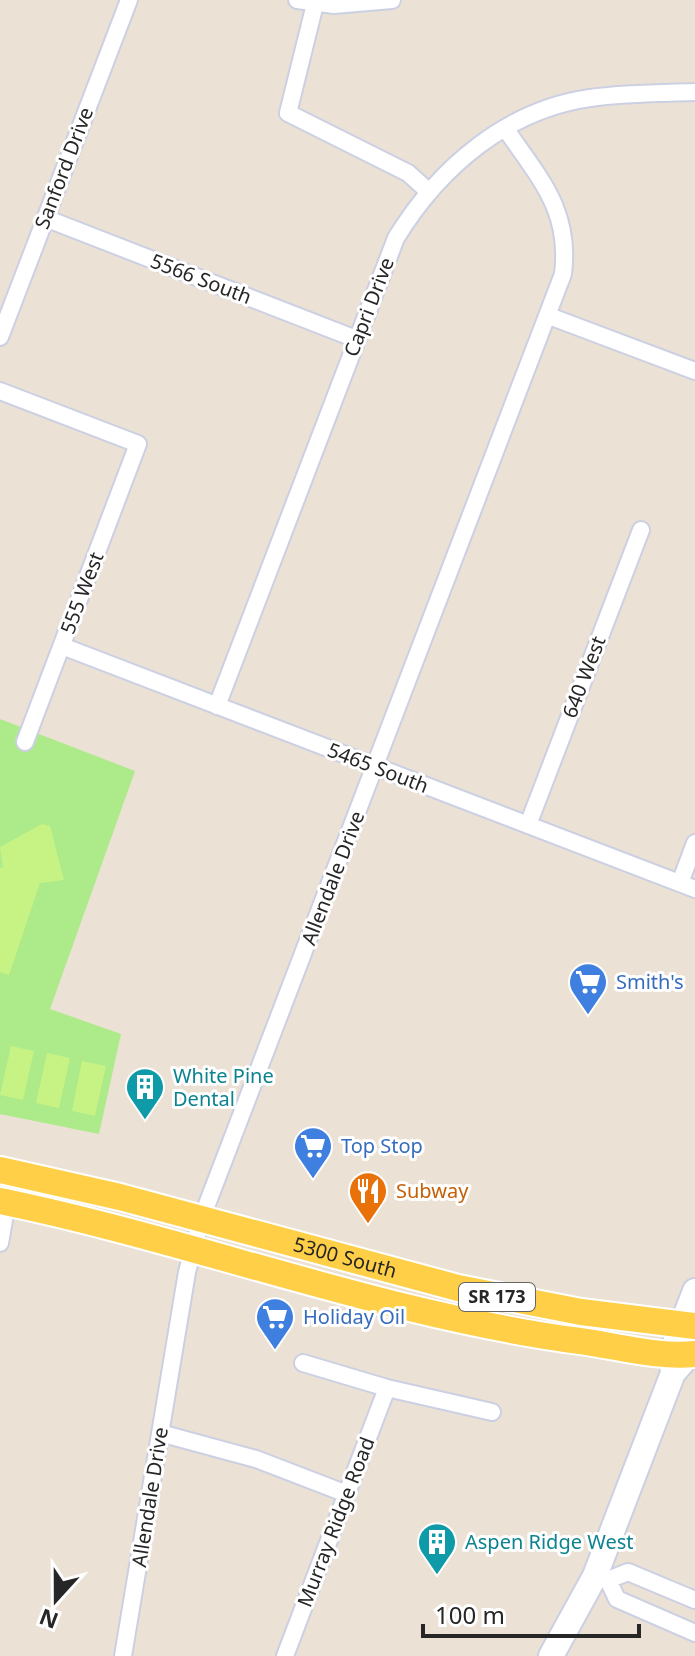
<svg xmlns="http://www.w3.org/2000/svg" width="695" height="1656" viewBox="0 0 695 1656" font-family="'Noto Sans',sans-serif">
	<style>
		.green { fill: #adea8a }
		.pitch { fill: #c7f384 }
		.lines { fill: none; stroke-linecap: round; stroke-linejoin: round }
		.minor-casing { stroke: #cbd0e2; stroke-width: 20 }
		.secondary-casing { stroke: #cbd0e2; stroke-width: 28 }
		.primary-casing { stroke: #fff; stroke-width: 30 }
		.minor { stroke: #fff; stroke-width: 16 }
		.secondary { stroke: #fff; stroke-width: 24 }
		.primary { stroke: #ffcf47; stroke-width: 26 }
		.labels { text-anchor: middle; stroke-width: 6; stroke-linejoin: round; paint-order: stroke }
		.shield { fill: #fff; stroke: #676767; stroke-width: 2 }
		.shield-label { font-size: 18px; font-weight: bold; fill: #262626 }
		.street-label { font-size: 20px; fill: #262626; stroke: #fff }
		.shop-label { font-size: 20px; fill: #366cbe; stroke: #fff; text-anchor: start }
		.culture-label { font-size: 20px; fill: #0d838f; stroke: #fff; text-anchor: start }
		.food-label { font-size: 20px; fill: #c56008; stroke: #fff; text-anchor: start }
	</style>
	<rect width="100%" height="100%" fill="#ece1d5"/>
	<path class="green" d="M0,719l135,52 -85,238 71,25 -22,100 -99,-20z"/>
	<path class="pitch" d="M42,824l8,2 14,54 -24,3 -31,92 -9,-3v-105l3,1 -3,-21z
		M11,1046l23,5 -11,49 -23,-5z
		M47,1053l23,5 -11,50 -23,-5z
		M82,1061l24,5 -11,50 -23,-5z"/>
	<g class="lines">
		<g class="minor-casing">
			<path id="minor" d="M297,0l37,5 58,-5
				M315,4l-27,109 120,60 20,18
				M45,218l311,121
				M549,316l146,55
				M0,337l129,-337
				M0,391l138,53 -113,298
				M62,646l633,243
				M217,706l179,-468c43,-70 110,-128 194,-140 34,-5 70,-5 105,-6
				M528,825l113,-295
				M680,883l15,-40
				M0,1243l7,-40
				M303,1363l84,25 105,24
				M160,1433l96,26 91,35
				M595,1576l13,4 20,-8 67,28
				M608,1580l9,19 78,34
				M123,1656l64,-384 14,-52 362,-946c8,-64 -24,-96 -58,-146
				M285,1656l102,-268"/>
		</g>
		<g class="secondary-casing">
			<path id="secondary" d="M673,1372l-2,-19 24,-62
				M551,1656l44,-80 78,-203 22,-25"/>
		</g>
		<g class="primary-casing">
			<g id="primary">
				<path id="s1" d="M0,1170l120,27 338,91 123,24 114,14"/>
				<path d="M0,1201c195,40 383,114 580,140 36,5 79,17 115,13"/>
			</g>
		</g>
		<use href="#minor" class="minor"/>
		<use href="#secondary" class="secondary"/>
		<use href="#primary" class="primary"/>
	</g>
	<defs>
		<g id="supermarket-pin" transform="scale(2)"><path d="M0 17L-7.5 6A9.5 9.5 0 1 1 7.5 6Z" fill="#3f7fe0" stroke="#fff"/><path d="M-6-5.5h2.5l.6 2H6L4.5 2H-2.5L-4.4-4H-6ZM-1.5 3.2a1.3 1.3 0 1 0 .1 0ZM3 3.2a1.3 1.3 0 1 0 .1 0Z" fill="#fff"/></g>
		<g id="building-pin" transform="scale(2)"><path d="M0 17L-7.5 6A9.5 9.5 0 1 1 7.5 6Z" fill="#0f9aa8" stroke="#fff"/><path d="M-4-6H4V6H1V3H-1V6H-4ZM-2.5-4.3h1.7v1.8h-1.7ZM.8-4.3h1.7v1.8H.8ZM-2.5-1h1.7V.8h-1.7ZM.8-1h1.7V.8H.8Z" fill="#fff"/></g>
		<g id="restaurant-pin" transform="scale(2)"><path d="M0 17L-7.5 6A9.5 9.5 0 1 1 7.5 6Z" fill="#e8710a" stroke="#fff"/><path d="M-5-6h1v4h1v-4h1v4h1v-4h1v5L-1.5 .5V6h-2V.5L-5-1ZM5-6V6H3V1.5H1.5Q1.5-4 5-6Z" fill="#fff"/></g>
	</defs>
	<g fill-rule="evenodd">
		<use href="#supermarket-pin" x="588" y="982"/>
		<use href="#building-pin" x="145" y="1087"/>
		<use href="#supermarket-pin" x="313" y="1146"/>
		<use href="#restaurant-pin" x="368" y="1191"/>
		<use href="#supermarket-pin" x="275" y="1317"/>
		<use href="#building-pin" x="437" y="1542"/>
	</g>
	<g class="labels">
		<rect class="shield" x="459" y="1283" width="76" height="28" rx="6"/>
		<g class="shield-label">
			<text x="497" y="1303">SR 173</text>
		</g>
		<g class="street-label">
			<text transform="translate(64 168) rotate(-69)" y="7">Sanford Drive</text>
			<text transform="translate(201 279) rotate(21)" y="7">5566 South</text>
			<text transform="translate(369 307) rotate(-69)" y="7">Capri Drive</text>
			<text transform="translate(82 593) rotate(-69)" y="7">555 West</text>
			<text transform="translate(584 677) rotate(-69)" y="7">640 West</text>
			<text transform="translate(378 768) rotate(21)" y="7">5465 South</text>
			<text transform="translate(333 878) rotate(-69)" y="7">Allendale Drive</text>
			<text dy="7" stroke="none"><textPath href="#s1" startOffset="356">5300 South</textPath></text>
			<text transform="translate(150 1497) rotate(-81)" y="7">Allendale Drive</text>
			<text transform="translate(336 1522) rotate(-69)" y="7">Murray Ridge Road</text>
		</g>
		<g class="shop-label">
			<text x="616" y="989">Smith's</text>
			<text x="341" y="1153">Top Stop</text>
			<text x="303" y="1324">Holiday Oil</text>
		</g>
		<g class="culture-label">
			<text x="173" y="1083">White Pine<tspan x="173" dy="23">Dental</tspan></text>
			<text x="465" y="1549">Aspen Ridge West</text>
		</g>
		<g class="food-label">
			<text x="396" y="1198">Subway</text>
		</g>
	</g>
	<g transform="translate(56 1600) rotate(201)" stroke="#ffffff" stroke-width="6" paint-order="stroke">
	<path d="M0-6L14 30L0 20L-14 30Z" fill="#262626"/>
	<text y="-12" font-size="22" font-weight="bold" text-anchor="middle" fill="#262626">N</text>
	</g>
	<path d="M423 1624v12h216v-12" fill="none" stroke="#262626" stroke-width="4"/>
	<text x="435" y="1624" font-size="24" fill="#262626" stroke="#ffffff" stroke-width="6" paint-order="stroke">100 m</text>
</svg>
